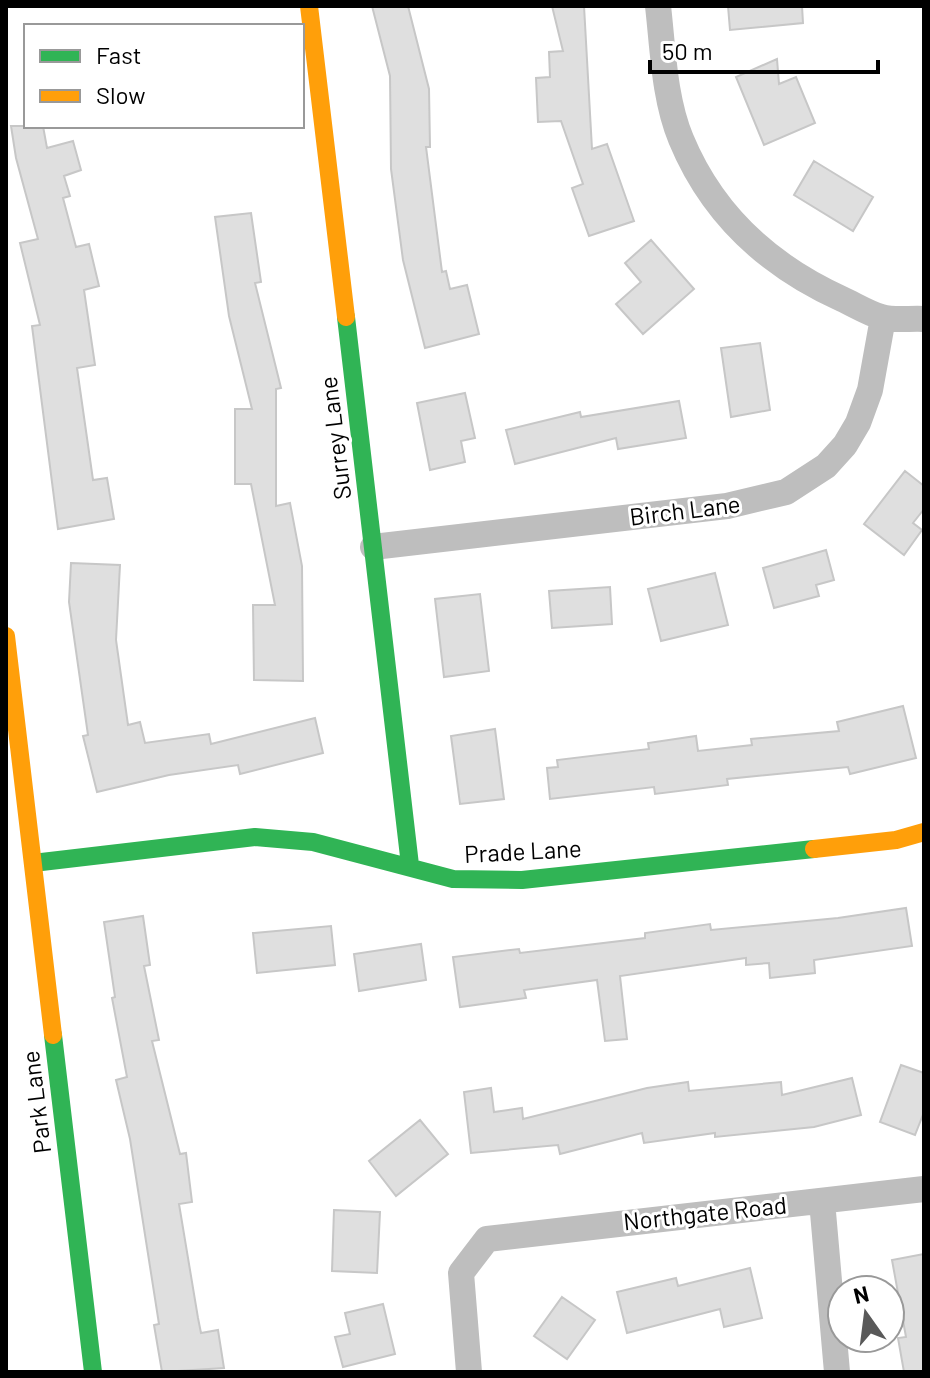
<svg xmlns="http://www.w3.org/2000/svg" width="930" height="1378" viewBox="0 0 930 1378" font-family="Barlow,sans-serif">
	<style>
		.building { fill: #dfdfdf; stroke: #c7c7c7; stroke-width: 2 }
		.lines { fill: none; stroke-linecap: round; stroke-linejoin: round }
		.street { stroke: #bebebe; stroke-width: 26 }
		.fast { stroke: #30b455; stroke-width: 18 }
		.slow { stroke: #ff9f0a; stroke-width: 18 }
		.labels { text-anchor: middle; stroke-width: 6; stroke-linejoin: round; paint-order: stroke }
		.street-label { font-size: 24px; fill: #000; stroke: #fff }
	</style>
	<rect width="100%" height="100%" fill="#fff"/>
	<path class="building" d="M372,6h36l21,83 1,58h-4l16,125 4,-1 4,18 17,-4 12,49 -54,14 -22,-88 -12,-91 -1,-93z
		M552,6h32l8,143 15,-5 27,77 -45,15 -17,-48 11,-4 -22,-63 -23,1 -2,-44 14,-1 -1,-25 14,-1z
		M728,6h74l1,17 -73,7z
		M777,59l2,25 17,-7 19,46 -51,22 -28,-68z
		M11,126h32l4,22 26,-7 8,29 -17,6 6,20 -7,2 13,49 13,-3 10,42 -15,4 11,75 -18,3 16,112 14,-2 7,41 -56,10 -26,-203 8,-1 -20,-82 18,-4 -22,-81z
		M814,161l59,36 -20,34 -59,-36z
		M251,213l10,69 -6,1 26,105 -5,1v117l14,-3 12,63 1,115 -49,-1 -1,-75h22l-24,-121h-16v-75h17l-23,-93 -14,-99z
		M651,240l43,49 -51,45 -27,-30 25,-22 -16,-19z
		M760,343l10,67 -39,7 -10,-69z
		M465,393l10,45 -14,3 4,21 -35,8 -13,-67z
		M679,401l7,37 -68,11 -2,-11 -101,26 -9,-34 74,-18 1,5z
		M905,471l19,15v23l-11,14 9,7 -18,25 -40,-31z
		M826,550l8,30 -18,5 3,11 -45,12 -11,-40z
		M71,563l49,2 -4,75 12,85 12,-3 5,21 64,-9 2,10 104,-26 8,35 -83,21 -2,-9 -69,10 -72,17 -14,-56 5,-1 -19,-133z
		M715,573l13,52 -67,16 -13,-52z
		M610,587l2,37 -60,4 -3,-37z
		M480,594l9,77 -45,6 -9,-78z
		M903,706l13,52 -66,16 -2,-7 -121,12 1,6 -73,9 -1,-7 -104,12 -3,-31 11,-1 -1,-7 92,-11 -1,-6 48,-7 2,15 54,-6 -1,-6 88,-8 -2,-9z
		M495,729l9,70 -44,5 -9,-68z
		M906,908l6,38 -98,14 1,13 -45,5 -1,-15 -23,2v-7l-126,18 7,63 -22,2 -8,-61 -73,10 2,8 -66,9 -7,-50 66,-8 1,4 125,-15v-5l65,-9 1,6 127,-12z
		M143,916l7,49 -6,1 15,74 -7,1 28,113 6,-1 6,49 -13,2 19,114 3,15 17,-3 6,38 -62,4 -8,-47 5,-1 -29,-185 -14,-59 11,-3 -15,-79 3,-1 -11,-75z
		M331,926l4,39 -78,8 -4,-40z
		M421,944l5,36 -67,11 -5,-37z
		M901,1065l23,8v39l-9,23 -35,-13z
		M852,1078l9,37 -47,12 -99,10v-4l-71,10 -2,-10 -82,21 -2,-9 -87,8 -7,-61 27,-4 3,24 28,-4 1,11 124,-31 41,-6 1,9 92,-9 1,13z
		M420,1120l28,34 -52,42 -27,-35z
		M334,1210l46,2 -3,61 -45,-2z
		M924,1254v118h-20l-6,-34 8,-1 -14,-77z
		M750,1268l12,50 -38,9 -4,-18 -93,24 -10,-41 59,-14 2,8z
		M562,1297l33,23 -28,39 -33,-23z
		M383,1304l12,50 -52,13 -8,-30 15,-3 -5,-21z"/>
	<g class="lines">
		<path class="street" d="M658,6c5,43 6,92 23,133 31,75 88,127 161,160 13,6 26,14 39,18 13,4 30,1 43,2
			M373,547l354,-41 59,-14 40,-26 19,-21 13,-22 12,-33 13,-72
			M822,1201l15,171
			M469,1372l-8,-99 26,-34 437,-50"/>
		<path class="fast" d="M346,317l64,548
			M33,863l222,-26 58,5 140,37 69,1 292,-31
			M53,1035l40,337"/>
		<path class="slow" d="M309,6l37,311
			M6,636l47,399
			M814,849l82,-9 28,-8"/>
	</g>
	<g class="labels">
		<g class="street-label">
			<text transform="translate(336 438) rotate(-97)" y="8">Surrey Lane</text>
			<text transform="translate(685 511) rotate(-7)" y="8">Birch Lane</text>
			<text transform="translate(523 852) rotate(-3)" y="8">Prade Lane</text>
			<text transform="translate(37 1102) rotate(-97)" y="8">Park Lane</text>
			<text transform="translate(705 1214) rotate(-6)" y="8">Northgate Road</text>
		</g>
	</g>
	<rect width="930" height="1378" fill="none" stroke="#000000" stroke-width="16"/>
	<rect x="24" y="24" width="280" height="104" fill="#ffffff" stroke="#999999" stroke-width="2"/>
	<rect x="40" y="50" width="40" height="12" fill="#30b455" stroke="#999999" stroke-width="2"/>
	<text x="96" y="64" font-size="24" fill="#000000">Fast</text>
	<rect x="40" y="90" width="40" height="12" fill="#ff9f0a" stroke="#999999" stroke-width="2"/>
	<text x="96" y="104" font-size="24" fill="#000000">Slow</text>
	<g transform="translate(866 1314) rotate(346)"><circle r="38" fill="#ffffff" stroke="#999999" stroke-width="2"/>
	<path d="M0-6L14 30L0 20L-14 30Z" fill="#595959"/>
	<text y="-12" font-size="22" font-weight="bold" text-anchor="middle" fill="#000000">N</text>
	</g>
	<path d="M650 60v12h228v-12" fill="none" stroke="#000000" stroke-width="4"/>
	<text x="662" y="60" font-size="24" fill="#000000" stroke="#ffffff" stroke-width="6" paint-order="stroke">50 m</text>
</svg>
